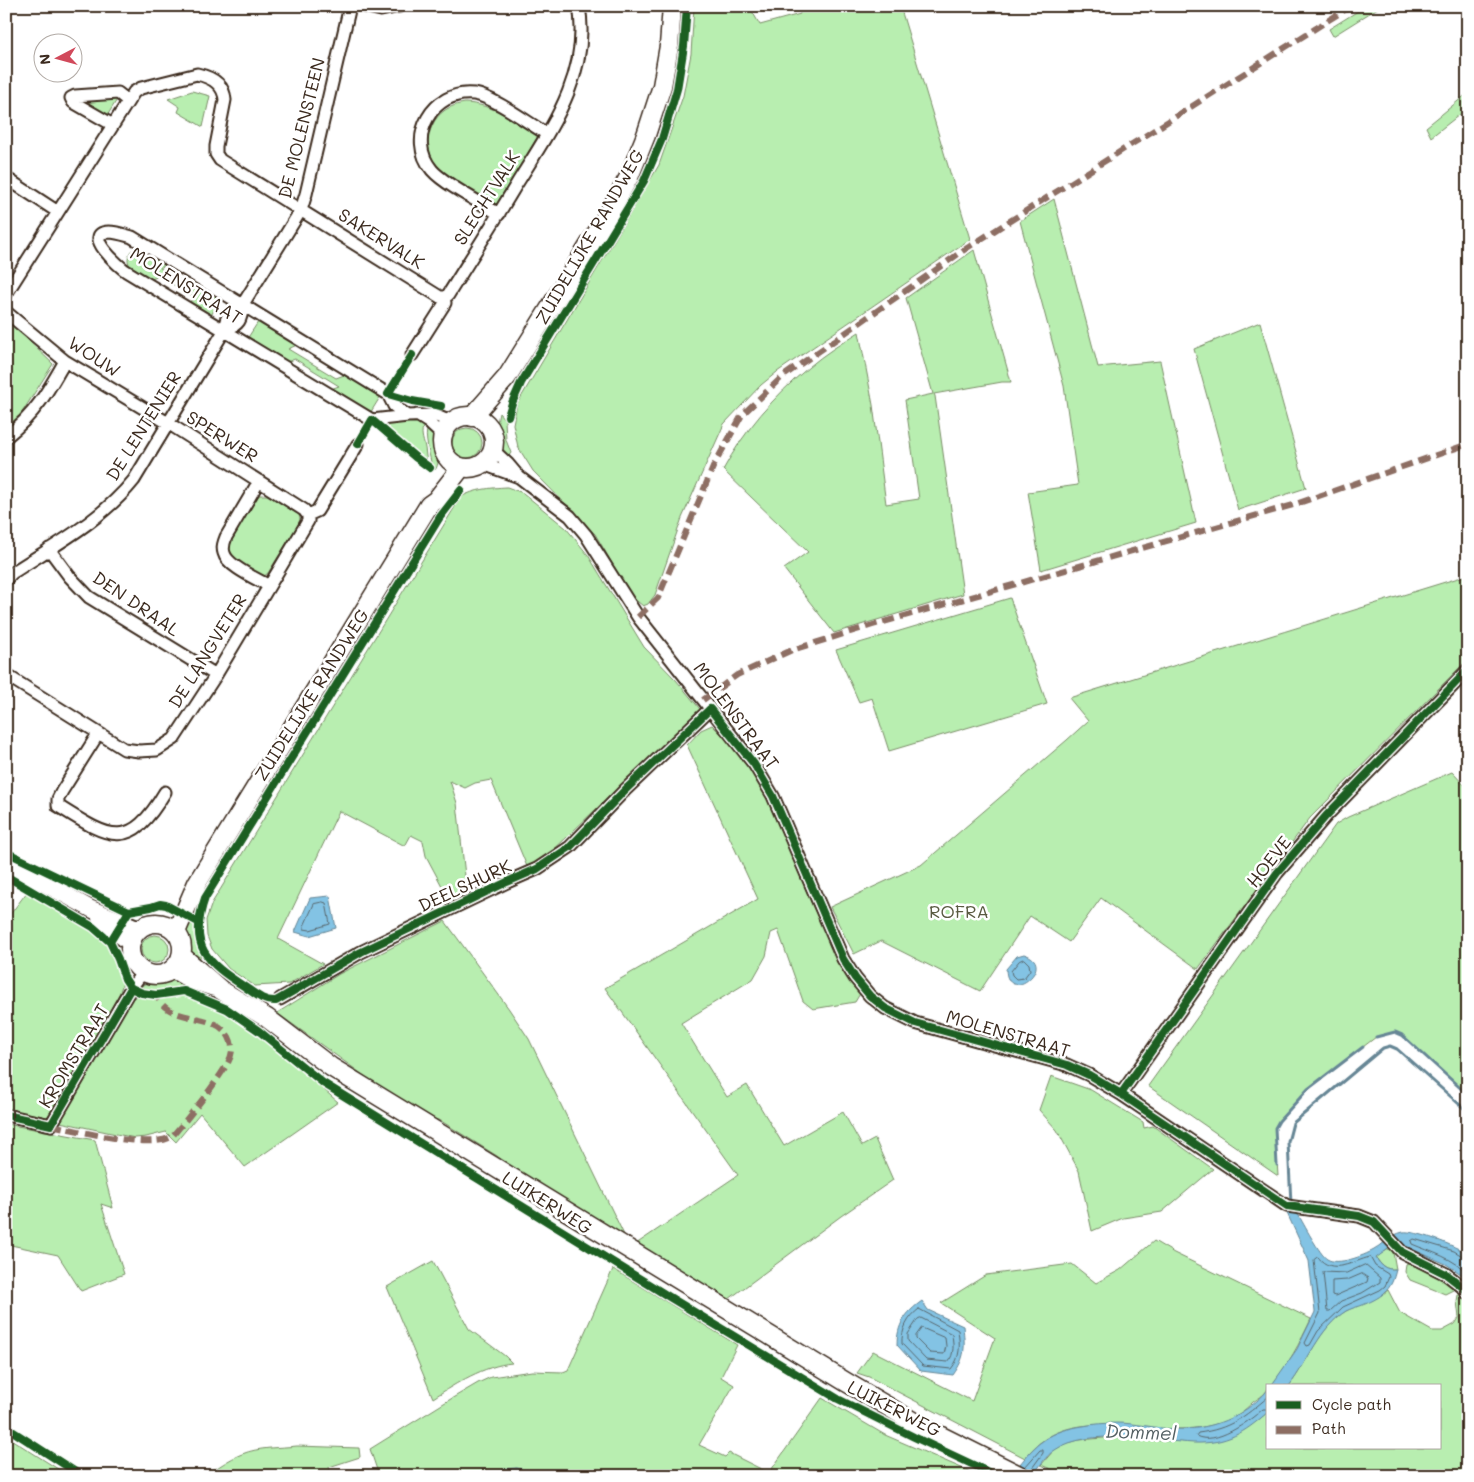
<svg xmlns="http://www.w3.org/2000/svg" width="1474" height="1482" viewBox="0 0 1474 1482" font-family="Mali,sans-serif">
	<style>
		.green { fill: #b8eeb0; stroke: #7a8c67 }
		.water { fill: #83c3e4; stroke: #668695 }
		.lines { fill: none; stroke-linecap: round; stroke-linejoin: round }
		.shore { stroke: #58676d; stroke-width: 1 }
		.stream { stroke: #668695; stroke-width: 3 }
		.street-casing { stroke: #3b2a1e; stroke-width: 15 }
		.secondary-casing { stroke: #3b2a1e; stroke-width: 20 }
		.primary-casing { stroke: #3b2a1e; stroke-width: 21 }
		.street { stroke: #fff; stroke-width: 11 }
		.secondary { stroke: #fff; stroke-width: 16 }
		.primary { stroke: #fff; stroke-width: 18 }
		.quiet { stroke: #8d6e63; stroke-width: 6; stroke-dasharray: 12 6; stroke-linecap: butt }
		.cycleway-casing { stroke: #fff; stroke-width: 11 }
		.cycleway { stroke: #1b5e20; stroke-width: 8 }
		.labels { text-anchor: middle; stroke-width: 5; stroke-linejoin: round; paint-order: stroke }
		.street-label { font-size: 18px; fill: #3b2a1e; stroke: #fff }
		.park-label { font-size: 18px; fill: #5a5b42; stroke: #fff }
		.water-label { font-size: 19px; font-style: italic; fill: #546063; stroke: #fff }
	</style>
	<rect width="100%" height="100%" fill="#fff"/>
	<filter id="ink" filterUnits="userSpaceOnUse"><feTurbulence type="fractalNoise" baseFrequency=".02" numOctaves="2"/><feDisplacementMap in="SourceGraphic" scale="10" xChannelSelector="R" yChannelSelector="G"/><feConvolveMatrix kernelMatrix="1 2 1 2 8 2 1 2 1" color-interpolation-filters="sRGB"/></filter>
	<g filter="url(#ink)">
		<path class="green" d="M694,6h55l11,19 40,-11 -2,-8h102l70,233 -193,133 -16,13 -37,39 -42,94 -27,77 -7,9 -5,2 -11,-9 -37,-63 -62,-63 -15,-24 -5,-23 4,-20 142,-239 24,-69 8,-42z
			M1366,6h15l-48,30 -4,-7z
			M192,91l18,5 -7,31 -25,-15 2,-5 -12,-8z
			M1468,93v15l-37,29 -5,-10z
			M118,98l-11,18 -27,-16z
			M465,103c27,1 49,17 71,31l2,2 -42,69 -5,-1c-27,-17 -77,-38 -59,-78 6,-14 18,-21 33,-23z
			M1054,199l44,168 62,-6 36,162 -155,47 -13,-78 50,-7 -14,-99 -44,-165z
			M144,248l25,15 -9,5 36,22 9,-4 17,11 -12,20 -23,-14 9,-5 -37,-22 -10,4c-11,-7 -28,-14 -18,-29z
			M974,250l37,132h-9l-68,12 1,2 28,198 -129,39 -50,-64 24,-17 -85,-82c21,-39 51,-74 86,-103 15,-13 33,-24 50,-35l14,73 13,99 33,-5 -14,-99 28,-6 -27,-96z
			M6,319l47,45 -32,50 -15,14z
			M260,319l39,25 -11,5 48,29 11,-4 35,20 -13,21 -41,-25 11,-4 -44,-27 -11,4 -37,-24z
			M1260,322l46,166 -68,22 -44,-161z
			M499,413l6,7 1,20 5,13 -4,5c-9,-13 -12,-30 -8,-45z
			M405,421l16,1 3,2c-4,10 -1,14 1,24 1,5 1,11 2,16l-47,-39z
			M452 443a15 15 0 1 1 30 0a15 15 0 1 1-30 0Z
			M428,428c7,8 15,32 7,42l-3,-2c-1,-10 -9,-33 -4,-40z
			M507,487l16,6 43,35 22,27 56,92 32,33 24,29 -158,152 -14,8 -37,-89 -16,3 -10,5 -15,-7 7,22 10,91 -17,7 -24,-45 -3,-15 -12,-6 -6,11 -66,-35 -61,128 45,25 -34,20 -34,2 -26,-17 -17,-20 -5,-13 -1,-16 6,-17 249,-406c14,-8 29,-9 46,-10z
			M259,495h8l32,20 1,4 -2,6 -30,48 -5,4 -8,-2 -26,-20v-13z
			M1468,575v84l-158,159 -112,151 -97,-71 -32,44 -39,-26 -50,75 -99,-50 -27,13 -24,-47 91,-42 146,-125 21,-19 -19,-23z
			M1010,598l37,106 -158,47 -17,-53 -13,4 -23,-52z
			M712,725l16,16 37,49 48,117 27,56 21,29 -6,10 -42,7 -10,-8 -25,-71 -7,3 -5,23 -13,23 -72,44 46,74 20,-12 37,61 59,-34 19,34 13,-7 18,41 -52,36 -112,83 -93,-55 102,-69 -133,-187 153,-89 -71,-154 14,-15z
			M1452,772l16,17v306l-66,-60 -7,-3 -19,5 -68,52 -29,32 -4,7 3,48 -130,-90 188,-262 12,-7z
			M27,892l63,36 17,16 9,16 7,22 -3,10 -45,82 -28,43 -41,-8v-189z
			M189,920l6,5c1,4 1,8 2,13 2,8 7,15 1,23l-9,-7 -3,-27z
			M445,921l64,88 20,30 96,198 -103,-61 -25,-20 -56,-35 -25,-8 -139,-100 62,-39z
			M141 949a14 14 0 1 1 28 0a14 14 0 1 1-28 0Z
			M172,979h5l8,6 -6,3 -21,5 -18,-6 6,-4 17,-1z
			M177,994c46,1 126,78 161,108l-93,65 -45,-54 -24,29 -10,-10 -20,5 -11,1 -75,-16 69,-122 10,-5 21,3z
			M1051,1076l40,14 52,32 1,6 9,-2 60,43 -51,43 -39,6 -31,13 -13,-60 -22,-41 -18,-20z
			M6,1124l89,16 18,68 -12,-4 23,70 -43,17 -23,-36 -52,-11z
			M1154,1241l20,12 137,66c-11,24 -23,46 -40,67h-3c0,7 -9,12 -15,16 -9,9 -19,17 -32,21 -14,4 -30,6 -45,6 -52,0 -113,-21 -151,29l-156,-81 -12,-4 16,-22 99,50 23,-63 -54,-35 45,-28 86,-11 24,19 24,-13z
			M1392,1247l4,22c-10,1 -15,-3 -20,-12z
			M433,1261l36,68 36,27 7,7c-29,3 -55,20 -79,35l-46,-111z
			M1410,1262c11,5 41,16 45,27l-10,5 -35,-14 -5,-8 1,-8z
			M613,1269l124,76 -16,32 13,8 -35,60 26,12 4,-4 40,20 53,-75 63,37 95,41h-431l-33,-8 -23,8h-114l-9,-27 74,-46 34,-20 13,-6 41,-6 31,1 5,-2z
			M1388,1290l12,23 32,18h10l13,-7 4,-6 -2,-17 1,-6h7l3,4v177h-401l-26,-11 13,-15 10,-6 15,-4 36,-3 50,4 92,-20 11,-9v36h172v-62h-151c18,-23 31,-60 57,-75 14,-8 30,-10 42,-21z
			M6,1436l63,40h-63z
			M297,1446l62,2 1,9 -31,10 2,9h-126c12,-8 24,-17 37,-22 17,-7 37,-6 55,-8z"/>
		<path class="water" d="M330,896l6,32 -27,8 -14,-4 15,-34z
			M1024,954c35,10 -17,53 -18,15l11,-13z
			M1286,1211l12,3c5,9 22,41 29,45 11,7 36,-3 47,-9 10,-6 16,-15 29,-18 12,-2 53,14 65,22v27l-7,-7 -15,-10 -43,-19 -15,4 -12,9c5,8 10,12 20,11 -4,22 -15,29 -36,37 -4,1 -10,3 -14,5 -27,17 -38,51 -57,75h-18l26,-37 18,-37 -6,-51z
			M922,1301l6,9 35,16c2,21 3,31 -10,49l-32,-4 -24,-26c0,-20 8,-32 25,-44z
			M1268,1390v22c-24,21 -41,32 -74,31 -38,-2 -106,-16 -139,7 -10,6 -15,17 -23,26h-22c11,-12 20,-27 34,-36 11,-8 25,-12 39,-14 11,-2 22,-3 34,-3 18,0 37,5 56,6 37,2 71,-12 95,-39z
			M517,1468l28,6 4,2h-56l11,-7z"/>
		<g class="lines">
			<path class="shore" d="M323,902l3,1 4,21 -20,6 -6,-1v-3l10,-22z
				M1024,959l5,5 1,6 -6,8 -8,1 -4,-4 -1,-4 8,-10z
				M1318,1257c14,19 35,4 52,0l5,9 13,8 1,3 -4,9 -5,4 -37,17 -25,24 -8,14 -3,1 -2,-3 15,-30 -6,-53z
				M1468,1257h-4l-10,-6 -40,-12 -3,2 1,3c18,8 44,14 56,31
				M1365,1265l15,13v4l-18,11 -21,8 -11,10h-3l-4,-39 23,1z
				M1362,1274l6,4 -1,4 -32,14 -3,-1v-14l15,-1z
				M919,1309l39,21c2,15 3,27 -7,39l-28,-3 -21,-22c-1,-14 6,-27 17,-35z
				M921,1318l31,16c1,9 3,20 -4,28l-22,-2 -18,-19v-7l10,-15z
				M922,1328l23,10 1,8 -2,8 -14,-1 -14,-14v-3z
				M1268,1397c-24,20 -38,32 -70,36l-2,3c20,10 52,-14 67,-27h5
				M1025,1467l15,-17h3v3l-13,18"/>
			<path class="stream" d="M1376,1037l19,-5 7,3 66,60
				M1277,1165l-2,-37 4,-7 29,-32 55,-42
				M1291,1204l-3,-62 5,-19 90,-75 7,-2 7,3 71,63"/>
			<g class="street-casing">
				<path id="street" d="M363,6l18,4 19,-4
					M113,125l-40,-23 -2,-4 4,-2 43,-3 10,8
					M6,178l52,34
					M499,214c-18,-11 -55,-30 -67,-44 -27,-32 1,-81 42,-76 20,3 54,29 73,40
					M6,294l128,-202 7,-4 56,-14c14,3 27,10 28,26l-9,46v8l4,6 220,137h4
					M6,312l59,49 103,62 136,87 4,5
					M224,331c16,-7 17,-10 19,-27
					M412,355l33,-52 -1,-6 4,-2c23,-37 46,-73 68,-110 34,-55 75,-111 63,-179
					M417,415l11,7 14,13
					M408,416l-14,-10 -6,-12 -256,-157c-7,-2 -16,-5 -23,-5 -28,1 10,34 17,39l246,149 36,-4 26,-1 17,7
					M6,437c29,-23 41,-44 59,-76
					M493,450l15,14 11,13 51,39 16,19 52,82 116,147 19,32 70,163 12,19 15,18 15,12 30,15 152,42 22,10 32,19 166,112 72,10 15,6 28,30 44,22 18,14 4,6
					M483,464l36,13
					M259,481l-33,56c-2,5 -4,10 -2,16 3,13 33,26 45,33
					M49,549l20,27 20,21 127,78
					M6,579l6,-6c43,-28 90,-53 122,-93l90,-149c2,-16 5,-19 19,-27l58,-94 5,-16 44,-188
					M6,675l118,74 15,2 18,-1 17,-11 42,-64 92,-154v-6l9,-4 41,-67
					M98,734l-36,57 -4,8v7c51,32 71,47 107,-14
					M280,999l81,-47 146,-70 30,-13 33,-22 55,-57 85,-81
					M1121,1094l156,-221 49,-57 142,-146
					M6,1115l45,10 80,-137 12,-16"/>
			</g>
			<g class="secondary-casing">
				<path id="secondary" d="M6,864l36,18 49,27 48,20
					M100,918l30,25"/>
			</g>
			<g class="primary-casing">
				<path id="primary" d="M442 442a26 26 0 1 1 52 0a26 26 0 1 1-52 0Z
					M472,417l35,-40 97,-156 25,-44 17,-42 16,-49 7,-40 3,-40
					M130 949a26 26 0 1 1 52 0a26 26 0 1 1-52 0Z
					M176,932l21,-49 232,-378 7,-5 25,-32
					M182,956l39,34 46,28 64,49 515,315 75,44 100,50
					M173,969l17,10 24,8"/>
			</g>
			<use href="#street" class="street"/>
			<use href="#secondary" class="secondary"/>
			<use href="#primary" class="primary"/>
			<path class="quiet" d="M638,617l20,-19 56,-133 28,-50 40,-38 185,-129 384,-242
				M703,700l34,-25 55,-25 81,-25 420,-120 175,-61
				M51,1125c26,5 97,25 120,12 3,-2 7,-8 10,-11 12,-15 24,-29 35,-45 9,-14 22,-27 13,-44 -13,-23 -45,-15 -64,-30 -4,-3 -7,-8 -9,-12"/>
			<g class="cycleway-casing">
				<path id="cycleway" d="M412,355l-24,39 24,7 29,5
					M508,416l4,-13 9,-20 123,-202 18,-42 15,-50 7,-43 3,-40
					M358,444l14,-24 43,37 15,11
					M461,490l-21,27 -235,381c-17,48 1,64 40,89 10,7 19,15 31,14l85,-49 146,-70 30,-13 33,-22 55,-57 85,-81 44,55 19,32 70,163 12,19 15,18 15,12 30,15 152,42 22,10 32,19 166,112 72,10 15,6 28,30 44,22 18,14 4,6
					M6,852l123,59
					M6,876l87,51 17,15
					M198,922l-32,-17 -6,-1 -9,3 -22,4 -19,31 8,17 7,20 6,9 11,5 14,2 28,-4 43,18 32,22 64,52 348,215 167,101 76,38 83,39
					M1121,1094l156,-221 49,-57 142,-146
					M6,1115l45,10 80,-137
					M6,1427l76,49"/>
			</g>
			<use href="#cycleway" class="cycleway"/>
		</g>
	</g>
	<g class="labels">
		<g class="street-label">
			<text transform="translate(302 128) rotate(-76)" y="6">DE MOLENSTEEN</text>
			<text transform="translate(487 198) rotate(-58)" y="6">SLECHTVALK</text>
			<text transform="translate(590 237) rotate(-60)" y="6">ZUIDELIJKE RANDWEG</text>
			<text transform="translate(381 239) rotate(32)" y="6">SAKERVALK</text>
			<text transform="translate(186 286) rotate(32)" y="6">MOLENSTRAAT</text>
			<text transform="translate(94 357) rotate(33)" y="6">WOUW</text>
			<text transform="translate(144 426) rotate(-58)" y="6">DE LENTENIER</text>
			<text transform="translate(222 437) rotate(32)" y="6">SPERWER</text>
			<text transform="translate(136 604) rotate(34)" y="6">DEN DRAAL</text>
			<text transform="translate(208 651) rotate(-58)" y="6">DE LANGVETER</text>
			<text transform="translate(312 695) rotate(-58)" y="6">ZUIDELIJKE RANDWEG</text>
			<text transform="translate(736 716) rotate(53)" y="6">MOLENSTRAAT</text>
			<text transform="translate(1269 862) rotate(-52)" y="6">HOEVE</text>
			<text transform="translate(465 886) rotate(-25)" y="6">DEELSHURK</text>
			<text transform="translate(1008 1034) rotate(16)" y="6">MOLENSTRAAT</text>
			<text transform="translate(74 1056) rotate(-59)" y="6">KROMSTRAAT</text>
			<text transform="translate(547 1203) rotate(32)" y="6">LUIKERWEG</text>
			<text transform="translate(894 1409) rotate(27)" y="6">LUIKERWEG</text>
		</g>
		<g class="park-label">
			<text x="959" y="918">ROFRA</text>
		</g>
		<g class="water-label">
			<text transform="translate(1141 1432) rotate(2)" y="7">Dommel</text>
		</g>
	</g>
	<rect width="1474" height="1482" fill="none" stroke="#fff" stroke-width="25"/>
	<rect x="12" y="12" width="1449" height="1457" fill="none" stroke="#3b2a1e" stroke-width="2" filter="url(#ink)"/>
	<rect x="1266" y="1384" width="175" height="65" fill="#ffffff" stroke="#b1aaa5"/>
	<rect x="1276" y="1401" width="25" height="8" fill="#1b5e20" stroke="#b1aaa5"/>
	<text x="1312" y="1410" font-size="15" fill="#3b2a1e">Cycle path</text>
	<rect x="1276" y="1426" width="25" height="8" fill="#8d6e63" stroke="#b1aaa5"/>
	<text x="1312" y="1434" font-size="15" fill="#3b2a1e">Path</text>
	<g transform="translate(58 58) rotate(264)"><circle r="24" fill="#ffffff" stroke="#b1aaa5"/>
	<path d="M0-4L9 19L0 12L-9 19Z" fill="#d1495b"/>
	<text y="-8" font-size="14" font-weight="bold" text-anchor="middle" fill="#3b2a1e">N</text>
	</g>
</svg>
